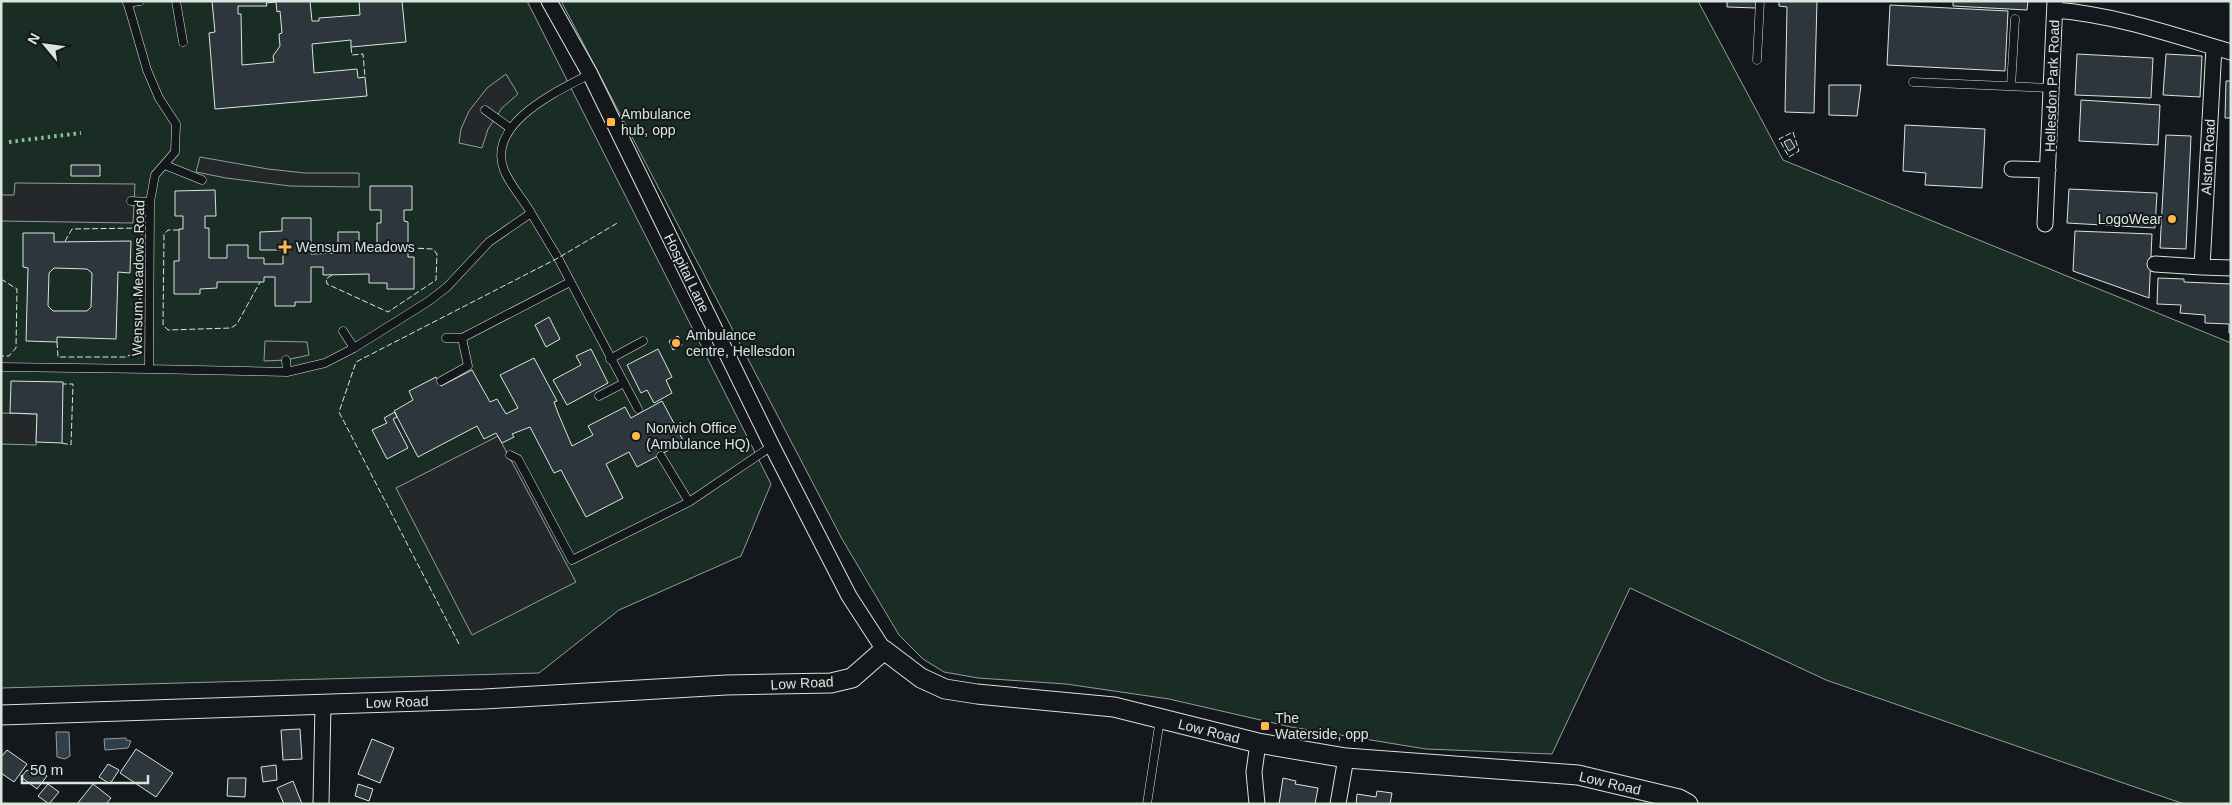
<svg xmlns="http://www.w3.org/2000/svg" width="2232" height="805" font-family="Helvetica,sans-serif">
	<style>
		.green { fill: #1a2d24; stroke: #939e99 }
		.parking { fill: #24282b; stroke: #939e99 }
		.water { fill: #2f3f4d; stroke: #939e99 }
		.building { fill: #2c363c; stroke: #d8e6dc; fill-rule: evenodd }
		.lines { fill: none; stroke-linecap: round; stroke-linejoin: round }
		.service-casing { stroke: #d8e6dc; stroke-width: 9 }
		.minor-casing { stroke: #d8e6dc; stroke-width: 17 }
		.tertiary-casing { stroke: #d8e6dc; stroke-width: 21 }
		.service { stroke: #14181c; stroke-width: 8 }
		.minor { stroke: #14181c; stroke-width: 15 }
		.tertiary { stroke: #14181c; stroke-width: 19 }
		.hedge { stroke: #8ac095; stroke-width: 4; stroke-dasharray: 2.5 4; stroke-linecap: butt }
		.fence { stroke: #d8e6dc; stroke-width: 1; stroke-dasharray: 6 2.5; stroke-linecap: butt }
		.poi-dot { fill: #ffb74d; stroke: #14181c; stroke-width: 2 }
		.labels { text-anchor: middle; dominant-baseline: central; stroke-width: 4; stroke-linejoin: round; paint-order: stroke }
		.street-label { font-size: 14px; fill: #d8e6dc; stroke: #14181c }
		.poi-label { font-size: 14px; fill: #d8e6dc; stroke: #14181c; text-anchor: start }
	</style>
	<rect width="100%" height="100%" fill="#14181c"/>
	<!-- green -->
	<path class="green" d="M 1,1 L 527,1 L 771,484 L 741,556 L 619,610 L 539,673 L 1,688 Z
		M 561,1 L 1698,1 L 1783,160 L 2231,343 L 2231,804 L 2184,804 L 1826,680 L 1630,588 L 1552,754 L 1426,749 L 1291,727 L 1169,699 L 1066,684 L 978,678 L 944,672 L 923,659 L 899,635 L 842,539 Z"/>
	<!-- parking -->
	<path class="parking" d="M 506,74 L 518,94 L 502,108 L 488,129 L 482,148 L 459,143 L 461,129 L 469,111 L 487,88 Z
		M 200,157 L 268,169 L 305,173 L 359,173 L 359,187 L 290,186 L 226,178 L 196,172 Z
		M 15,183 L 135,184 L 133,223 L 1,221 L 1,195 L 14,195 Z
		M 265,341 L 307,342 L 309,355 L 286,360 L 264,361 Z
		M 1,413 L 37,414 L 36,445 L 1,444 Z
		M 498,436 L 576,582 L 472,635 L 396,488 Z"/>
	<!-- water -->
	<path class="water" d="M 56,732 L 69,732 L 70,756 L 65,759 L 57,757 Z
		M 126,738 L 126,740 L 131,741 L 128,748 L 105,750 L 104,739 Z"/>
	<!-- building -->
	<path class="building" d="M 212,1 L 310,1 L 312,21 L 319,21 L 319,18 L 360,15 L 359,1 L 402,1 L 406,42 L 351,47 L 351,40 L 312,44 L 314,73 L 357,69 L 358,78 L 365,77 L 367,96 L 215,109 L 209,33 L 215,32 ZM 276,2 L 277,12 L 280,11 L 282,33 L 279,34 L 280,46 L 273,56 L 274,62 L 242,65 L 241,14 L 238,14 L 238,6 L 267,6 L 266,3 Z
		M 1727,1 L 1756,1 L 1756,8 L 1727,7 Z
		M 1779,1 L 1817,1 L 1814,113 L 1785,112 L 1787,7 L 1779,6 Z
		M 1953,1 L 2028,1 L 2027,10 L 1953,6 Z
		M 1890,5 L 2008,11 L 2005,71 L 1887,65 Z
		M 2077,54 L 2153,58 L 2151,98 L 2075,95 Z
		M 2166,54 L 2202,56 L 2200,97 L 2163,95 Z
		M 2226,81 L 2231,81 L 2231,118 L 2225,118 Z
		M 1829,85 L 1861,85 L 1857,116 L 1829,115 Z
		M 2081,100 L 2160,105 L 2158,145 L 2079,141 Z
		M 1905,125 L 1985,129 L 1982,188 L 1925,185 L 1926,173 L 1903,171 Z
		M 2166,135 L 2191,136 L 2186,249 L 2160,248 Z
		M 1790,139 L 1795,147 L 1789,151 L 1784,142 Z
		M 71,165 L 100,165 L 100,176 L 71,176 Z
		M 370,186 L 412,186 L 412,210 L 404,210 L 404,221 L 408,222 L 408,257 L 414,257 L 414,289 L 387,289 L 387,283 L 369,283 L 369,274 L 323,275 L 323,267 L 311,267 L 311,302 L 295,302 L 295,306 L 275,306 L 275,277 L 264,277 L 264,282 L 217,282 L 217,288 L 200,289 L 200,294 L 174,294 L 174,261 L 179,261 L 179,229 L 183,229 L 183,216 L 175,216 L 175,191 L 215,190 L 216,216 L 205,216 L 205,228 L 209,228 L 209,258 L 227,258 L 227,245 L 248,245 L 248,258 L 264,258 L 264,264 L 283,264 L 283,250 L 260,250 L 260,232 L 282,231 L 282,218 L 311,218 L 311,254 L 338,253 L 338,232 L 359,232 L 359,252 L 377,252 L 377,223 L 381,223 L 381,210 L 370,210 Z
		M 2069,189 L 2157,193 L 2155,228 L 2067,223 Z
		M 2075,231 L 2152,234 L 2149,298 L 2073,271 Z
		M 23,233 L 54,233 L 54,242 L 131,241 L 130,273 L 118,272 L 116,339 L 57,337 L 57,342 L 26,341 L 28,268 L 23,267 ZM 54,268 L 87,269 L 92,273 L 91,307 L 87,311 L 53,311 L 48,306 L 49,273 Z
		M 2158,278 L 2184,279 L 2184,282 L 2231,284 L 2231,333 L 2229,333 L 2229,324 L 2205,323 L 2205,315 L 2180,313 L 2181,305 L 2157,304 Z
		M 549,317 L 560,339 L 546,347 L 535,325 Z
		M 678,336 L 682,345 L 673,350 L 669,341 Z
		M 591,349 L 608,383 L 567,405 L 553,380 L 581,365 L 576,356 Z
		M 658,349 L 672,377 L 666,380 L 672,393 L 654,403 L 647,390 L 641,393 L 627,365 Z
		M 534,358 L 557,401 L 554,402 L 558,413 L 572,446 L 593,435 L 588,426 L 625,407 L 631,418 L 662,401 L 684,442 L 637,467 L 629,452 L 606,464 L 623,498 L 586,517 L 561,470 L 554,473 L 530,427 L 512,434 L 514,437 L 502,443 L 496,433 L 484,439 L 477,426 L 418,457 L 394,411 L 413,400 L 409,391 L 436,377 L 441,386 L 472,370 L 490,402 L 497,399 L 506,414 L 518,408 L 500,375 Z
		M 11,381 L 63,382 L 62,443 L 36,442 L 37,414 L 10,413 Z
		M 395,412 L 397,417 L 393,419 L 408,448 L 387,459 L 372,430 L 387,423 L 384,418 Z
		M 300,729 L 302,759 L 283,760 L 281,730 Z
		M 372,739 L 394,748 L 380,783 L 358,774 Z
		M 136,749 L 173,773 L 156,797 L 120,773 Z
		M 7,750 L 27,764 L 14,782 L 1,773 L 1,757 Z
		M 108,764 L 119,770 L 110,784 L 99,777 Z
		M 276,765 L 277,780 L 263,782 L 261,767 Z
		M 37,768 L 47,776 L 37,789 L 21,777 L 27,770 L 33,774 Z
		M 228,778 L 246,778 L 245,797 L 227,796 Z
		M 1283,778 L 1296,781 L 1295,784 L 1318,788 L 1315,804 L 1279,804 Z
		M 293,781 L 302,804 L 284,804 L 277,788 Z
		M 48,784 L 59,792 L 49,804 L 38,796 Z
		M 93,784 L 111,798 L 106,804 L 77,804 Z
		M 358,784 L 373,789 L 369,801 L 355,796 Z
		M 1377,791 L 1392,793 L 1390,804 L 1356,804 L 1357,794 L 1376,797 Z"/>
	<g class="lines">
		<!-- service casing -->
		<g class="service-casing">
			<path id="service" d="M 127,1 L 147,70 L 159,98 L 176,124 L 175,152 L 155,175 L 150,202 L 149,369 L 287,372 L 325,363 L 354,348 L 429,301 L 447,287 L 489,242 L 531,213 C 523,199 510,185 504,170 C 486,123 558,91 590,74
				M 176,1 L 183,42
				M 127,3 L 140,1
				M 1757,60 L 1760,1
				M 1913,82 L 2052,88
				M 2011,86 L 2015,19
				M 485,110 L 510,128
				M 165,165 L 202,180
				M 131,201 L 150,202
				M 531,213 L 558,258 L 638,409
				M 343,331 L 354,348
				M 446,338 L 462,338
				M 610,359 L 643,341
				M 286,360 L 287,372
				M 1,367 L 149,369
				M 441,381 L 468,366 L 462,338 L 570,282
				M 599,396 L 624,383
				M 510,455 L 518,459 L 572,560 L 689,502 L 772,446
				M 661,456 L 689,502
				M 1147,804 L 1160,719"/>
		</g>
		<!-- minor casing -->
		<g class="minor-casing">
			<path id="minor" d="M 549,1 L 590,74 L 772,446 L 849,596 L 884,650
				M 2055,10 C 2116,15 2173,35 2231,52
				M 2214,47 L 2202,267 L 2231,268
				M 2012,169 L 2048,170
				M 2045,224 L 2055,1
				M 2155,264 L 2202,267
				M 321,804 L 323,704
				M 1257,804 L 1254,772 L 1258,743
				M 1338,804 L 1346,758"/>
		</g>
		<!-- tertiary casing -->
		<g class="tertiary-casing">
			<path id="tertiary" d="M 1,715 L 484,699 L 726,685 L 831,683 L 852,678 L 884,650 L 921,678 L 945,689 L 977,694 L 1114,707 L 1258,743 L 1346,758 L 1578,775 L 1679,799 L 1688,804"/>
		</g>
		<!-- service -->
		<use href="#service" class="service"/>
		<!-- minor -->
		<use href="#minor" class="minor"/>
		<!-- tertiary -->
		<use href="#tertiary" class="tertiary"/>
		<!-- hedge -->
		<path class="hedge" d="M 9,142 L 81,133"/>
		<!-- fence -->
		<path class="fence" d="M 351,47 L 352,55 L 363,54 L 365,77
			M 1793,132 L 1799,151 L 1789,157 L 1779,139 Z
			M 179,230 L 168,230 L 164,234 L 163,325 L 168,330 L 231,328 L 237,324 L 260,282
			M 332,275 L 326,279 L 327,284 L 388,312 L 436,280 L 437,254 L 433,249 L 412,248 L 408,253
			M 1,279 L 17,289 L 16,348 L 9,356 L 1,356
			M 57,342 L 58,357 L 126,357 L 138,351 L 139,345 L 142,228 L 72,229 L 64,243
			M 62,443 L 71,445 L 73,384 L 63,384
			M 459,644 L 339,412 L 356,362 L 558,258 L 619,222"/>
	</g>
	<!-- markers -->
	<g class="poi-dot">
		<rect x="606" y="117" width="10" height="10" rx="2.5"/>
		<circle cx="2172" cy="219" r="5"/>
		<path d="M282.5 239.5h5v5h5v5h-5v5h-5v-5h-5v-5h5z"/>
		<circle cx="676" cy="343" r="5"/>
		<circle cx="636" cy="436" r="5"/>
		<rect x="1260" y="721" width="10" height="10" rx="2.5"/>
	</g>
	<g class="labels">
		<!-- street labels -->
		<g class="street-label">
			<text transform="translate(2052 86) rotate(-88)">Hellesdon Park Road</text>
			<text transform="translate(2208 157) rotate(-87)">Alston Road</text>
			<text transform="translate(687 273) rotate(64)">Hospital Lane</text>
			<text transform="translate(138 278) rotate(-89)">Wensum Meadows Road</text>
			<text transform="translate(802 683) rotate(-3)">Low Road</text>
			<text transform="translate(397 702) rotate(-2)">Low Road</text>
			<text transform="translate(1209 731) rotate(14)">Low Road</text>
			<text transform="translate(1610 783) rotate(13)">Low Road</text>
		</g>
		<!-- poi labels -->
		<g class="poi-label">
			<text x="621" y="114">Ambulance<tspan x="621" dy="16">hub, opp</tspan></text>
			<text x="2162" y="219" text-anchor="end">LogoWear</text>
			<text x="296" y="247">Wensum Meadows</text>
			<text x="686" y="335">Ambulance<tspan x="686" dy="16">centre, Hellesdon</tspan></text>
			<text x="646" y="428">Norwich Office<tspan x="646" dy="16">(Ambulance HQ)</tspan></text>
			<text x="1275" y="718">The<tspan x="1275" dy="16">Waterside, opp</tspan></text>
		</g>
	</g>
	<!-- border -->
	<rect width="2232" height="805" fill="none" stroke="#d8e6dc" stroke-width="5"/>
	<!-- north arrow -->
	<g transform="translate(45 45) rotate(299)" stroke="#14181c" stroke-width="4" paint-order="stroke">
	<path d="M0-4L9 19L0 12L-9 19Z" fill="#d8e6dc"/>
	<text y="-8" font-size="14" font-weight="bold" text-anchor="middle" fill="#d8e6dc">N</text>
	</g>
	<!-- scale -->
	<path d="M22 775v8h126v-8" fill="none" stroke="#d8e6dc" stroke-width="2.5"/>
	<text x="30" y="775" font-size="15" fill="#d8e6dc" stroke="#14181c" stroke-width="4" paint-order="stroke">50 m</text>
</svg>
